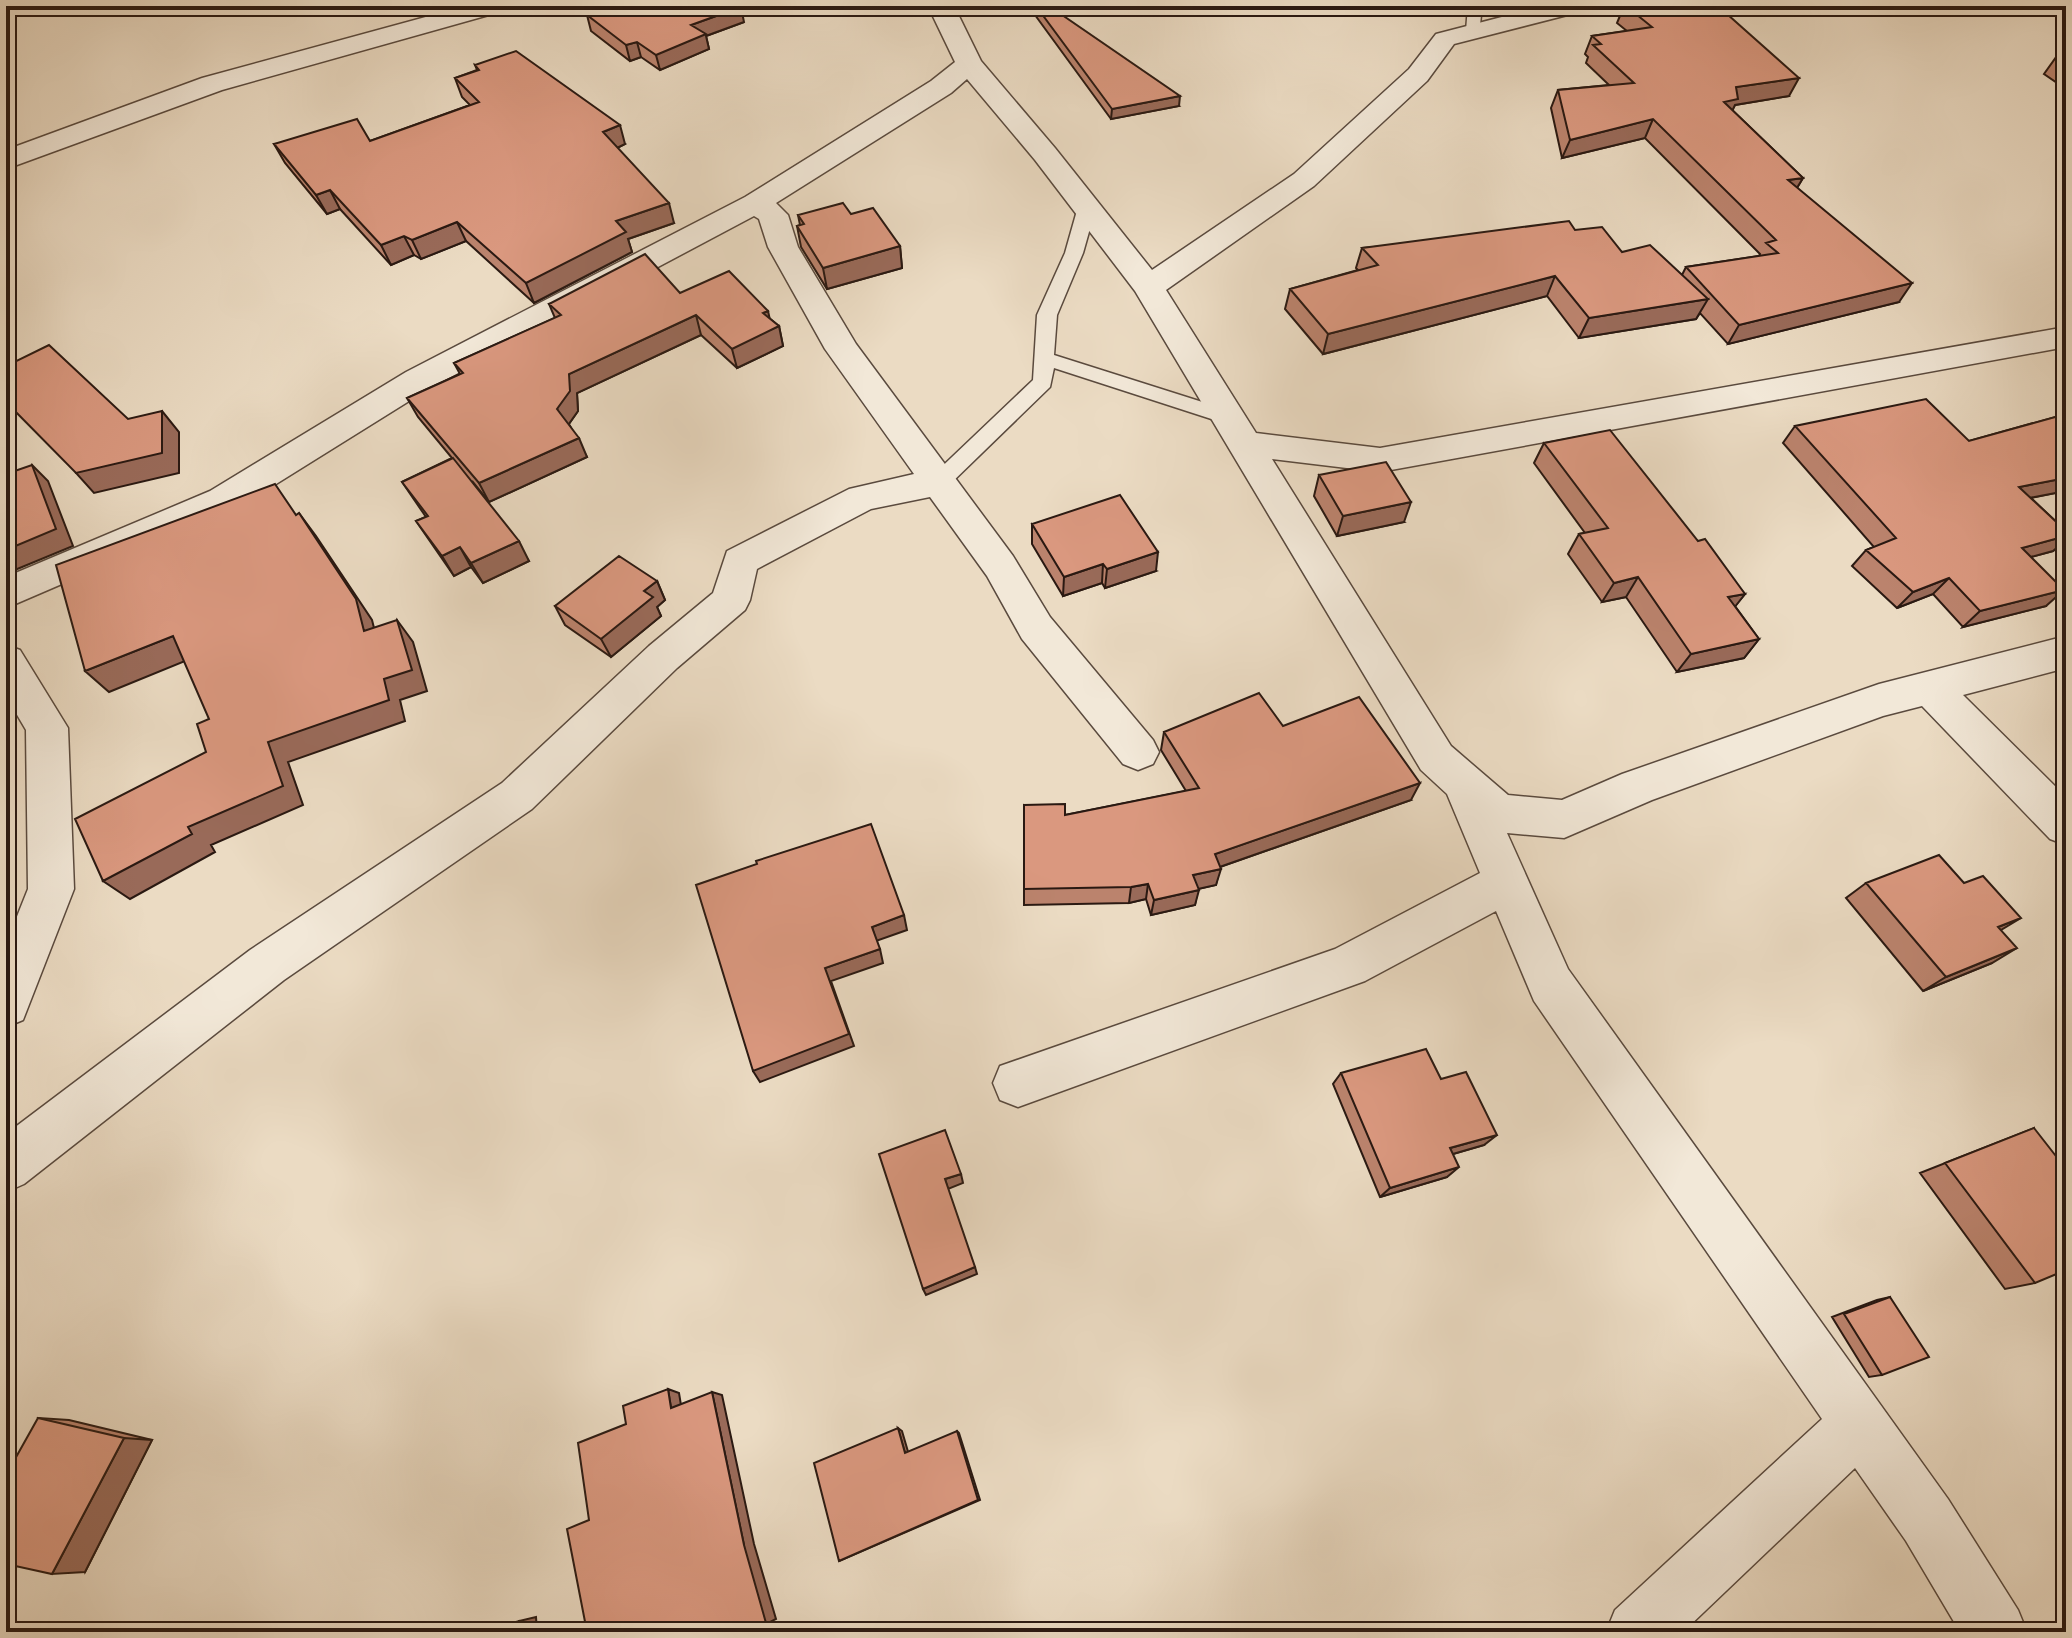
<svg xmlns="http://www.w3.org/2000/svg" width="2072" height="1638" font-family="'IM FELL DW Pica',serif">
	<style>
		.lines { fill: none; stroke-linecap: round; stroke-linejoin: round }
		.service-casing { stroke: #5a4a3e; stroke-width: 3 }
		.minor-casing { stroke: #5a4a3e; stroke-width: 3 }
		.service { fill: #f2e8d8; fill-rule: evenodd }
		.minor { fill: #f2e8d8; fill-rule: evenodd }
		.wall { fill: #bb836d; stroke: #2a1912; stroke-width: 2 }
		.shaded-wall { fill: #996a59; stroke: #2a1912; stroke-width: 2 }
		.building { fill: #da987f; stroke: #2a1912; stroke-width: 2 }
	</style>
	<rect width="100%" height="100%" fill="#ebdbc3"/>
	<filter id="stains"><feTurbulence type="fractalNoise" baseFrequency=".0025" numOctaves="4"/><feColorMatrix values="0 0 0 0 .2 0 0 0 0 .09 0 0 0 0 .02 0 0 0 .5 -.17"/></filter>
	<radialGradient id="worn" r=".72"><stop offset=".6" stop-color="#630" stop-opacity="0"/><stop offset="1" stop-color="#630" stop-opacity=".3"/></radialGradient>
	<g class="lines">
		<!-- service casing -->
		<g class="service-casing">
			<path id="service" d="M 1468,6 L 1482,6 L 1479,34 L 1469,34 L 1466,31 Z
				M 1087,202 L 1096,207 L 1083,253 L 1057,315 L 1054,355 L 1237,413 L 1240,418 L 1230,425 L 1054,368 L 1050,387 L 947,487 L 931,487 L 928,482 L 931,477 L 1033,380 L 1037,315 L 1065,253 L 1078,207 Z"/>
		</g>
		<!-- minor casing -->
		<g class="minor-casing">
			<path id="minor" d="M 466,6 L 507,6 L 503,11 L 222,90 L 6,169 L 6,150 L 202,78 Z
				M 928,6 L 954,6 L 981,61 L 1055,148 L 1152,270 L 1294,174 L 1409,69 L 1436,34 L 1544,6 L 1587,6 L 1583,11 L 1454,44 L 1427,81 L 1314,186 L 1166,290 L 1256,433 L 1380,448 L 2066,327 L 2066,347 L 1380,472 L 1272,459 L 1451,746 L 1508,795 L 1562,800 L 1622,774 L 1879,684 L 2066,636 L 2066,668 L 1963,695 L 2066,797 L 2066,845 L 2050,839 L 1922,706 L 1883,716 L 1652,800 L 1564,838 L 1507,833 L 1568,969 L 1948,1499 L 2018,1610 L 2027,1632 L 1960,1632 L 1906,1541 L 1855,1468 L 1683,1632 L 1606,1632 L 1615,1610 L 1822,1419 L 1534,1001 L 1496,911 L 1365,981 L 1018,1107 L 1000,1100 L 993,1083 L 1000,1066 L 1335,949 L 1480,873 L 1447,794 L 1421,770 L 1135,291 L 1035,160 L 967,79 L 951,93 L 776,203 L 788,215 L 798,247 L 856,344 L 1013,556 L 1050,617 L 1153,740 L 1159,752 L 1153,764 L 1138,770 L 1123,764 L 1022,639 L 987,576 L 930,497 L 871,509 L 757,569 L 750,600 L 745,610 L 677,668 L 532,809 L 284,980 L 24,1184 L 6,1192 L 6,1134 L 250,950 L 502,783 L 649,646 L 713,593 L 727,551 L 849,489 L 914,474 L 825,349 L 768,247 L 759,219 L 754,216 L 430,388 L 236,509 L 6,608 L 6,577 L 210,491 L 406,372 L 745,197 L 931,81 L 955,62 Z
				M 6,645 L 20,650 L 68,728 L 74,889 L 23,1020 L 6,1027 L 6,944 L 28,889 L 26,730 L 6,696 Z"/>
		</g>
		<!-- service -->
		<use href="#service" class="service"/>
		<!-- minor -->
		<use href="#minor" class="minor"/>
	</g>
	<!-- wall -->
	<path class="wall" d="M 1035,6 L 1049,6 L 1179,106 L 1111,119 L 1035,15 Z
		M 1624,6 L 1718,6 L 1789,96 L 1735,105 L 1732,110 L 1803,178 L 1797,188 L 1899,302 L 1728,344 L 1700,313 L 1696,319 L 1579,338 L 1547,296 L 1323,354 L 1285,309 L 1290,289 L 1358,270 L 1356,268 L 1362,248 L 1575,230 L 1622,252 L 1682,275 L 1686,267 L 1759,256 L 1760,254 L 1645,138 L 1562,158 L 1551,108 L 1558,90 L 1609,85 L 1586,63 L 1588,57 L 1585,54 L 1592,36 L 1627,31 L 1617,23 Z
		M 587,15 L 744,22 L 706,36 L 709,49 L 660,70 L 641,57 L 630,61 L 591,31 Z
		M 2066,52 L 2066,89 L 2044,74 L 2059,53 Z
		M 475,65 L 625,144 L 617,148 L 674,223 L 628,239 L 632,252 L 534,303 L 466,241 L 421,259 L 414,255 L 391,265 L 340,209 L 327,214 L 285,163 L 274,144 L 370,141 L 470,105 L 462,97 L 455,78 L 477,70 Z
		M 851,214 L 900,246 L 902,268 L 827,289 L 801,247 L 797,226 L 800,225 L 798,215 Z
		M 680,293 L 769,318 L 779,326 L 783,346 L 737,368 L 701,335 L 577,393 L 578,411 L 569,424 L 587,457 L 489,502 L 472,481 L 529,561 L 483,583 L 471,567 L 454,576 L 416,521 L 426,517 L 402,482 L 452,458 L 418,417 L 407,398 L 460,374 L 454,363 L 555,318 L 549,304 Z
		M 2066,414 L 2066,491 L 2031,498 L 2066,531 L 2066,540 L 2053,551 L 2031,557 L 2046,606 L 1963,627 L 1933,594 L 1897,608 L 1852,566 L 1866,550 L 1874,547 L 1783,443 L 1795,426 L 1969,441 Z
		M 1544,443 L 1698,541 L 1745,594 L 1735,606 L 1759,639 L 1744,658 L 1677,672 L 1626,597 L 1602,602 L 1568,554 L 1579,534 L 1585,533 L 1534,463 Z
		M 1319,475 L 1404,522 L 1337,536 L 1314,496 Z
		M 1032,524 L 1156,571 L 1105,588 L 1102,583 L 1063,596 L 1032,544 Z
		M 657,581 L 665,600 L 657,607 L 661,616 L 611,657 L 565,625 L 555,606 Z
		M 1283,726 L 1411,800 L 1220,867 L 1216,885 L 1198,889 L 1195,905 L 1151,915 L 1146,899 L 1129,903 L 1024,905 L 1024,805 L 1065,815 L 1186,791 L 1161,750 L 1164,732 Z
		M 1866,883 L 2001,930 L 1992,963 L 1923,991 L 1846,898 Z
		M 1341,1073 L 1441,1079 L 1484,1145 L 1453,1154 L 1447,1177 L 1380,1197 L 1333,1084 Z
		M 2034,1128 L 2035,1283 L 2005,1289 L 1920,1173 Z
		M 1890,1297 L 1882,1375 L 1869,1377 L 1832,1317 L 1877,1300 Z
		M 38,1418 L 69,1420 L 152,1440 L 85,1572 Z"/>
	<!-- shaded-wall -->
	<path class="shaded-wall" d="M 741,7 L 744,22 L 706,36 L 709,49 L 660,70 L 656,55 L 691,25 Z
		M 637,42 L 641,57 L 630,61 L 626,45 Z
		M 1799,78 L 1789,96 L 1735,105 L 1729,118 L 1724,102 L 1736,87 Z
		M 1180,96 L 1179,106 L 1111,119 L 1112,109 Z
		M 1653,119 L 1645,138 L 1562,158 L 1570,140 Z
		M 620,125 L 625,144 L 609,152 L 603,132 Z
		M 1803,178 L 1792,196 L 1788,180 Z
		M 330,190 L 340,209 L 327,214 L 316,195 Z
		M 669,203 L 674,223 L 628,239 L 632,252 L 534,303 L 526,283 L 616,221 Z
		M 457,222 L 466,241 L 421,259 L 412,240 Z
		M 404,236 L 414,255 L 391,265 L 381,245 Z
		M 900,246 L 902,268 L 827,289 L 823,268 Z
		M 1555,276 L 1547,296 L 1323,354 L 1328,334 Z
		M 1912,283 L 1899,302 L 1728,344 L 1739,325 Z
		M 1708,299 L 1696,319 L 1579,338 L 1589,318 Z
		M 768,311 L 772,329 L 779,326 L 783,346 L 737,368 L 732,349 L 763,313 Z
		M 696,315 L 701,335 L 577,393 L 578,411 L 566,428 L 557,409 L 569,374 Z
		M 162,411 L 179,432 L 179,473 L 94,493 L 76,473 Z
		M 579,438 L 587,457 L 489,502 L 479,483 Z
		M 32,465 L 48,481 L 73,546 L 10,572 L 6,568 L 6,550 Z
		M 2066,478 L 2066,491 L 2003,503 L 2019,487 Z
		M 1411,502 L 1404,522 L 1337,536 L 1343,516 Z
		M 299,513 L 316,536 L 372,620 L 380,652 L 364,631 Z
		M 2066,536 L 2066,540 L 2053,551 L 2005,564 L 2022,548 Z
		M 519,541 L 529,561 L 483,583 L 471,563 Z
		M 460,547 L 471,567 L 454,576 L 442,556 Z
		M 1158,552 L 1156,571 L 1105,588 L 1107,569 Z
		M 1103,564 L 1102,583 L 1063,596 L 1064,577 Z
		M 1638,577 L 1626,597 L 1602,602 L 1614,583 Z
		M 1949,578 L 1933,594 L 1897,608 L 1913,592 Z
		M 657,581 L 665,600 L 657,607 L 661,616 L 611,657 L 601,639 L 644,591 Z
		M 2064,590 L 2046,606 L 1963,627 L 1980,611 Z
		M 1745,594 L 1730,613 L 1728,597 Z
		M 397,620 L 413,642 L 427,691 L 400,700 L 405,721 L 288,762 L 303,805 L 211,845 L 215,852 L 130,899 L 103,881 L 188,827 L 268,742 L 384,679 Z
		M 173,636 L 195,657 L 109,692 L 85,671 Z
		M 1759,639 L 1744,658 L 1677,672 L 1691,654 Z
		M 1420,783 L 1411,800 L 1211,870 L 1215,854 Z
		M 1221,869 L 1216,885 L 1189,891 L 1193,875 Z
		M 1148,884 L 1146,899 L 1129,903 L 1131,887 Z
		M 1199,890 L 1195,905 L 1151,915 L 1154,900 Z
		M 904,915 L 907,930 L 876,941 L 872,927 Z
		M 2021,918 L 1996,933 L 1998,927 Z
		M 2017,948 L 1992,963 L 1923,991 L 1946,977 Z
		M 880,949 L 883,963 L 831,981 L 854,1046 L 760,1082 L 753,1071 L 825,968 Z
		M 1497,1135 L 1484,1145 L 1439,1158 L 1450,1148 Z
		M 1459,1167 L 1447,1177 L 1380,1197 L 1390,1188 Z
		M 961,1174 L 963,1183 L 948,1189 L 945,1179 Z
		M 975,1267 L 977,1274 L 926,1295 L 923,1289 Z
		M 668,1389 L 679,1393 L 682,1411 L 671,1408 Z
		M 712,1392 L 722,1395 L 754,1544 L 776,1619 L 750,1632 L 749,1632 L 744,1545 Z
		M 898,1428 L 902,1431 L 909,1455 L 905,1453 Z
		M 957,1431 L 959,1433 L 980,1500 L 839,1561 Z
		M 124,1438 L 152,1440 L 85,1572 L 52,1574 Z
		M 536,1617 L 537,1632 L 519,1632 L 519,1621 Z"/>
	<!-- building -->
	<path class="building" d="M 608,6 L 739,6 L 741,7 L 691,25 L 706,34 L 656,55 L 637,42 L 626,45 L 587,15 Z
		M 1036,6 L 1049,6 L 1180,96 L 1112,109 Z
		M 1626,6 L 1718,6 L 1799,78 L 1736,87 L 1738,99 L 1724,102 L 1803,178 L 1788,180 L 1912,283 L 1739,325 L 1686,267 L 1778,253 L 1766,243 L 1776,240 L 1653,119 L 1570,140 L 1558,90 L 1634,83 L 1593,45 L 1601,44 L 1592,36 L 1652,27 Z
		M 516,51 L 620,125 L 603,132 L 669,203 L 616,221 L 626,232 L 526,283 L 457,222 L 412,240 L 404,236 L 381,245 L 330,190 L 316,195 L 274,144 L 357,119 L 370,141 L 479,102 L 455,78 L 479,70 L 475,65 Z
		M 2066,52 L 2066,58 L 2059,53 Z
		M 843,203 L 851,214 L 873,208 L 900,246 L 823,268 L 797,226 L 804,224 L 798,215 Z
		M 1569,221 L 1575,230 L 1602,227 L 1622,252 L 1650,245 L 1708,299 L 1589,318 L 1555,276 L 1328,334 L 1290,289 L 1378,265 L 1362,248 Z
		M 645,254 L 680,293 L 729,271 L 768,311 L 763,313 L 779,326 L 732,349 L 696,315 L 569,374 L 570,391 L 557,409 L 579,438 L 479,483 L 407,398 L 463,373 L 454,363 L 561,315 L 549,304 Z
		M 49,345 L 128,419 L 162,411 L 162,453 L 76,473 L 6,402 L 6,366 Z
		M 1926,399 L 1969,441 L 2066,414 L 2066,478 L 2019,487 L 2066,531 L 2066,536 L 2022,548 L 2064,590 L 1980,611 L 1949,578 L 1913,592 L 1866,550 L 1896,538 L 1795,426 Z
		M 1610,430 L 1698,541 L 1705,539 L 1745,594 L 1728,597 L 1759,639 L 1691,654 L 1638,577 L 1614,583 L 1579,534 L 1608,528 L 1544,443 Z
		M 453,458 L 519,541 L 471,563 L 460,547 L 442,556 L 416,521 L 428,516 L 402,482 Z
		M 1386,462 L 1411,502 L 1343,516 L 1319,475 Z
		M 32,465 L 56,529 L 6,550 L 6,474 Z
		M 275,484 L 296,515 L 299,513 L 356,599 L 364,631 L 397,620 L 412,670 L 384,679 L 389,700 L 268,742 L 283,786 L 188,827 L 192,834 L 103,881 L 75,819 L 206,752 L 197,724 L 209,719 L 173,636 L 85,671 L 56,565 Z
		M 1120,495 L 1158,552 L 1107,569 L 1103,564 L 1064,577 L 1032,524 Z
		M 619,556 L 657,581 L 644,591 L 653,597 L 601,639 L 555,606 Z
		M 1259,693 L 1283,726 L 1359,697 L 1420,783 L 1215,854 L 1221,869 L 1193,875 L 1199,890 L 1154,900 L 1148,884 L 1131,887 L 1024,889 L 1024,805 L 1065,804 L 1065,815 L 1199,788 L 1164,732 Z
		M 871,824 L 904,915 L 872,927 L 880,949 L 825,968 L 849,1034 L 753,1071 L 696,885 L 757,864 L 756,861 Z
		M 1939,855 L 1964,883 L 1983,876 L 2021,918 L 1998,927 L 2017,948 L 1946,977 L 1866,883 Z
		M 1426,1049 L 1441,1079 L 1466,1072 L 1497,1135 L 1450,1148 L 1459,1167 L 1390,1188 L 1341,1073 Z
		M 2034,1128 L 2066,1169 L 2066,1270 L 2035,1283 L 1945,1163 Z
		M 945,1130 L 961,1174 L 945,1179 L 975,1267 L 923,1289 L 879,1154 Z
		M 1890,1297 L 1929,1357 L 1882,1375 L 1844,1314 Z
		M 668,1389 L 671,1408 L 712,1392 L 744,1545 L 766,1623 L 749,1632 L 587,1632 L 567,1529 L 589,1520 L 578,1443 L 626,1424 L 623,1406 Z
		M 38,1418 L 124,1438 L 52,1574 L 6,1564 L 6,1475 Z
		M 898,1428 L 905,1453 L 957,1431 L 978,1500 L 839,1561 L 814,1463 Z
		M 519,1621 L 519,1632 L 482,1632 Z"/>
	<!-- margin -->
	<rect width="2072" height="1638" fill="none" stroke="#ebdbc3" stroke-width="32"/>
	<rect x="8" y="8" width="2056" height="1622" fill="none" stroke="#2a1912" stroke-width="4"/>
	<rect x="16" y="16" width="2040" height="1606" fill="none" stroke="#2a1912" stroke-width="2"/>
	<rect width="100%" height="100%" filter="url(#stains)"/>
	<rect width="100%" height="100%" fill="url(#worn)"/>
</svg>
